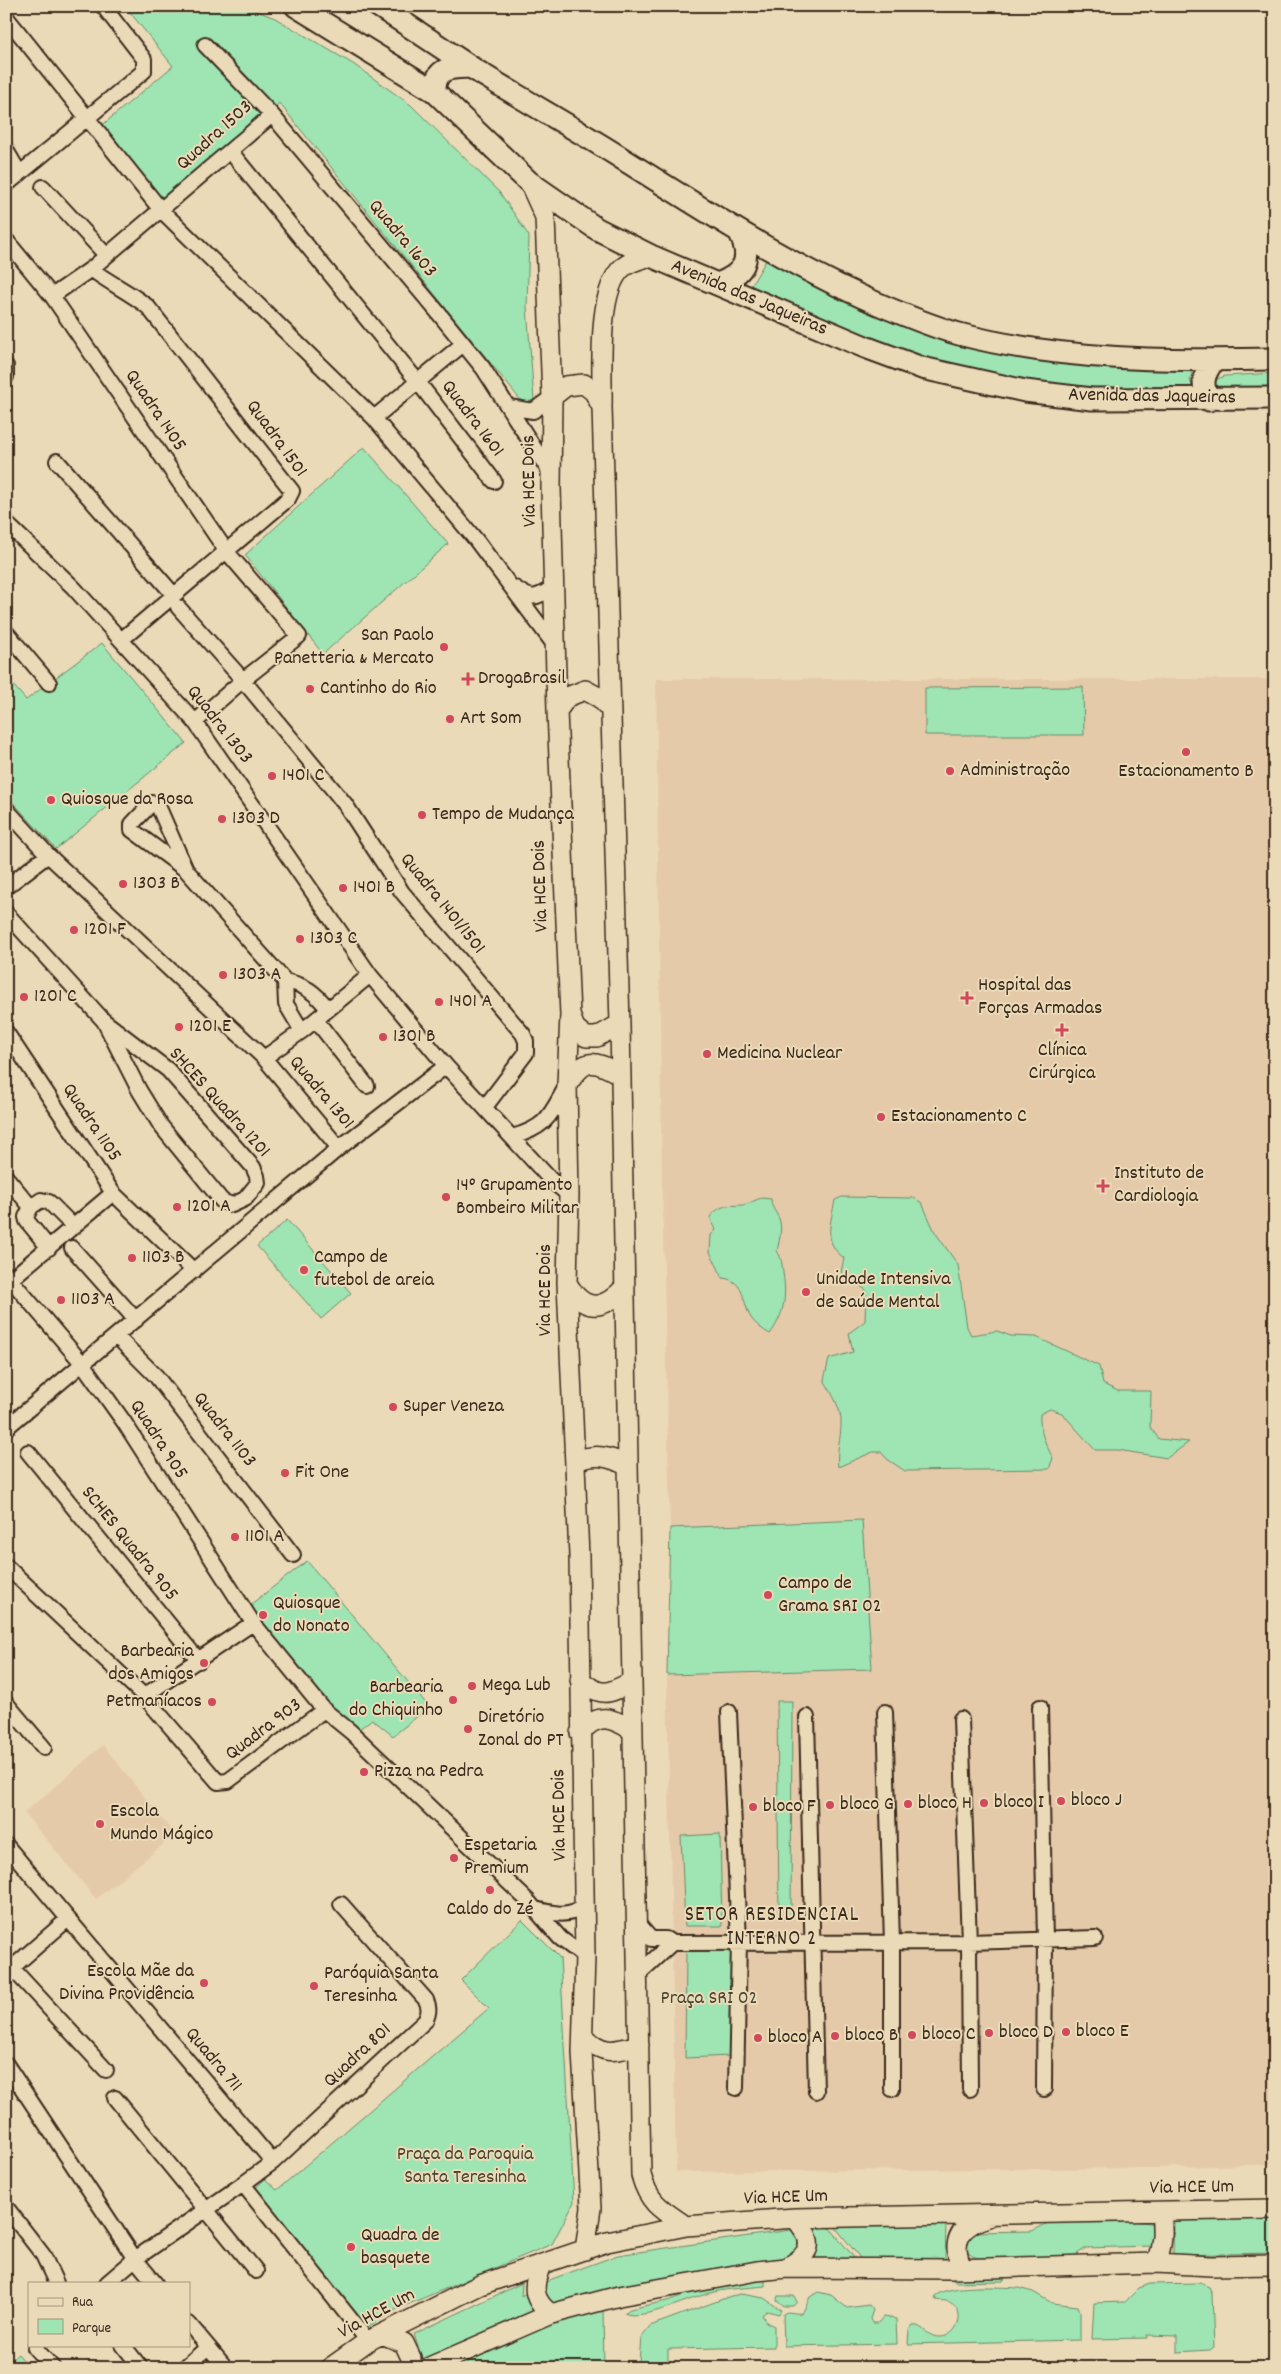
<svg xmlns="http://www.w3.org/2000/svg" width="1281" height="2374" font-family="Dekko,sans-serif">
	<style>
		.built { fill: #e5caaa }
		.green { fill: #9ee5b3; stroke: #6c8868; fill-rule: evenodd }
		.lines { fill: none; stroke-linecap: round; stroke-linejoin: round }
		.minor-casing { stroke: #3b2a1e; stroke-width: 18 }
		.secondary-casing { stroke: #3b2a1e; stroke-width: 22 }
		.primary-casing { stroke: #3b2a1e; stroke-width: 25 }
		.minor { stroke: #ebdab7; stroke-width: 14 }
		.secondary { stroke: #ebdab7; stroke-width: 19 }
		.primary { stroke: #ebdab7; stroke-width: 21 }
		.poi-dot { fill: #d1495b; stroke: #ebdab7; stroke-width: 2 }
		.labels { text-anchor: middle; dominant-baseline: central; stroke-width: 4; stroke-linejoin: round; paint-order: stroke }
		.street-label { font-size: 20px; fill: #3b2a1e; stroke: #ebdab7 }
		.poi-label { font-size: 20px; fill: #3b2a1e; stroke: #ebdab7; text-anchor: start }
		.park-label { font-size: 20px; fill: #4a4634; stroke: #ebdab7 }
		.neighbourhood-label { font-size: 21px; letter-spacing: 1px; fill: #3b2a1e; stroke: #ebdab7 }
	</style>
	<rect width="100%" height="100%" fill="#ebdab7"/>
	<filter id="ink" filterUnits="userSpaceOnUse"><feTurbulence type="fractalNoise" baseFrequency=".02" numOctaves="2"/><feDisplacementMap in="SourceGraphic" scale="10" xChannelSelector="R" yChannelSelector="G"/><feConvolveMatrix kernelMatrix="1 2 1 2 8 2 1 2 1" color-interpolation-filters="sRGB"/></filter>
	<g filter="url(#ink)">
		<!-- built -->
		<path class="built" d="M 656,679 L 1275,679 L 1275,2164 L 1154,2168 L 676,2172 L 667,1675 L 670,1528 L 662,1192 Z
			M 103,1745 L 175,1835 L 96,1899 L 24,1813 Z"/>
		<!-- green -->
		<path class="green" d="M 125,6 L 244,6 L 275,18 L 353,64 L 411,105 L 500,193 L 529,236 L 527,307 L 534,400 L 523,403 L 279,103 L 230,151 L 163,199 L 100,127 L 173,66 Z
			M 768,257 L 1024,357 L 1096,367 L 1193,369 L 1190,380 L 1194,391 L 1079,389 L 1024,382 L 920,358 L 749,289 Z
			M 1275,373 L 1275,390 L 1216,389 L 1215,383 L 1217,379 L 1225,376 Z
			M 364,447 L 448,544 L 323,654 L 245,555 Z
			M 102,643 L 186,743 L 56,849 L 6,795 L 6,677 L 26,700 Z
			M 1083,687 L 1084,735 L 925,735 L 925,688 Z
			M 842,1197 L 914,1198 L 922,1203 L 935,1232 L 958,1265 L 967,1327 L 971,1335 L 997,1331 L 1011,1336 L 1036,1337 L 1099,1366 L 1103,1384 L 1118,1391 L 1151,1391 L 1150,1427 L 1159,1439 L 1189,1442 L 1167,1458 L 1118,1450 L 1095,1450 L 1062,1413 L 1050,1409 L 1040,1414 C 1039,1431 1045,1443 1053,1458 L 1049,1469 L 905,1471 L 887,1459 L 881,1452 L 873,1452 L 838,1467 C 836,1448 841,1440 841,1424 C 842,1409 831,1392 824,1380 L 829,1359 L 853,1352 L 849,1333 L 865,1321 L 866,1290 L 841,1272 L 844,1258 C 822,1242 831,1223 835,1200 Z
			M 762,1198 L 771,1199 C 771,1209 778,1213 780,1222 C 782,1231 779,1242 777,1251 C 782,1258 782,1265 783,1273 C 787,1297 784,1315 770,1334 C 763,1330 756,1325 751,1318 C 742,1303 746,1281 723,1278 L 710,1252 L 711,1235 L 716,1230 L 710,1217 C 721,1204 727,1206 743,1205 C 749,1204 756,1199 762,1198 Z
			M 287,1220 L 351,1293 L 321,1319 L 257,1246 Z
			M 862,1520 L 872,1669 L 667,1675 L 670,1528 Z
			M 307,1561 L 429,1707 L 393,1736 L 372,1719 L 358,1730 L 324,1700 L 246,1608 Z
			M 777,1701 L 792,1701 L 791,1919 L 779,1919 Z
			M 720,1834 L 722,1926 L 685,1926 L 681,1836 Z
			M 522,1920 L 560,1958 L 574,2202 L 552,2244 L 397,2309 L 366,2328 L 250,2193 L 265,2179 L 277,2190 L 489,2008 L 461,1980 Z
			M 733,1947 L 731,2056 L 685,2058 L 686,1948 Z
			M 1275,2218 L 1275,2253 L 1173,2255 L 1174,2219 Z
			M 1123,2220 L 1150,2223 L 1153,2226 L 1155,2242 L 1149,2246 L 1086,2248 L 1074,2256 L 978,2258 C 967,2255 965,2250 963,2239 L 972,2232 L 1032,2231 L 1050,2222 Z
			M 946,2223 L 945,2259 L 816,2261 L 815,2226 ZM 826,2226 L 836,2226 L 836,2228 L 861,2259 L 856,2260 L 831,2229 Z
			M 791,2230 L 798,2240 L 796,2254 L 783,2261 L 563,2301 L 423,2361 L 414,2334 L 522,2283 L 521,2296 L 552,2279 L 618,2255 Z
			M 1004,2275 L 1006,2277 L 1003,2281 L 955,2282 L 952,2279 L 953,2277 Z
			M 765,2280 L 765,2286 C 748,2288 731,2288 714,2292 C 694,2296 642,2322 624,2313 L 630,2309 L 667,2301 L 712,2285 Z
			M 1200,2283 L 1209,2287 L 1212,2293 L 1214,2347 L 1210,2350 L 1177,2352 L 1177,2336 L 1147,2335 L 1147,2338 L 1092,2339 L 1094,2303 L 1125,2302 L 1139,2288 L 1150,2284 Z
			M 1018,2288 L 1033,2292 L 1052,2303 L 1078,2306 L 1080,2311 L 1080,2340 L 908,2344 L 909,2330 L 913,2325 C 924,2326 928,2338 941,2337 C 957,2336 967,2312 951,2303 C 947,2300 941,2301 936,2300 L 935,2296 C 948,2284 1000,2287 1018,2288 Z
			M 818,2292 L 831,2295 L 847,2308 L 869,2305 L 873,2310 L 870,2319 L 872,2323 L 878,2323 L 883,2317 L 896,2319 L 897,2344 L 784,2346 L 783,2314 C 789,2309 796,2316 803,2312 L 810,2297 Z
			M 741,2294 L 764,2298 L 781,2310 L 779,2314 L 767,2311 L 762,2315 L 766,2322 L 774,2326 L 774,2347 L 668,2349 L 668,2360 L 660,2362 L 639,2362 L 641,2337 L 650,2326 L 731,2296 Z
			M 778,2296 L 794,2296 L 797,2302 L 793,2306 L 784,2306 L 777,2300 Z
			M 603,2309 L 604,2368 L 448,2368 L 543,2327 Z
			M 18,2354 L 30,2368 L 6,2368 L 6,2364 Z"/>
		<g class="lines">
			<!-- minor casing -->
			<g class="minor-casing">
				<path id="minor" d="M 6,17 L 161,210 L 374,418 L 476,540 L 556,647
					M 205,45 L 272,115 L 436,310 L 483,368 L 551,474
					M 6,150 L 20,174
					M 230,151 L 418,382 L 494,481
					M 6,185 L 144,71 L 144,59 L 103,6
					M 43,187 L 106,255
					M 6,240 L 52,296 L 227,552 L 299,636 L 243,680 L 178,607
					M 91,269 C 109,283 130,292 148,307 L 292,491 L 288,499 L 121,640
					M 52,296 L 91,269 L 272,115
					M 6,366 L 6,377
					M 509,407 L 533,411 L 552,397
					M 374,418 L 463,344
					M 57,461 L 174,595
					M 6,523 L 73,587 L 195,722 L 370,975 L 446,1066 L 551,1180 L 569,1195
					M 515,588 C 533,601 536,598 554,587
					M 6,632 L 49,683
					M 195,722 L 243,680 L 345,804 L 402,892 L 523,1034 L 526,1041 L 526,1053 L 485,1107
					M 6,809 L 48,855 L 264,1058 L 339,1148
					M 186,870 L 159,808 L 156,804 L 152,803 L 132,824 L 132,830 L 186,870 L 285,981 C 305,985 315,992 328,1009
					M 6,887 L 48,855
					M 6,913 L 104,1021 L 168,1070 L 253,1167 L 257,1176 L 258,1183 L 245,1199 L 232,1205 L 222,1201 L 161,1126 L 139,1090 L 104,1021
					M 285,981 L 286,1004 L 302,1031
					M 316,1020 L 367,1086
					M 6,1032 L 113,1193 L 194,1271
					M 264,1058 L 302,1031 L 370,975
					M 512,1137 C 548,1127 550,1115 567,1085
					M 6,1177 L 31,1207
					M 49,1248 L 27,1221 L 26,1217 L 31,1207 L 41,1200 L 49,1202 L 74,1227
					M 72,1248 L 136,1320
					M 6,1274 L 82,1363 L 124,1422 L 253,1623 L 324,1710 L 351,1732 L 527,1900 L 560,1938 L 585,1957
					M 11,1279 L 113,1193
					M 116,1336 L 156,1376 L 293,1555
					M 6,1428 L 339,1148 L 446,1066
					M 28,1452 L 199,1661
					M 6,1566 L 144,1696 L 218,1782 L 228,1781 L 324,1710
					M 144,1696 L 253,1623
					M 6,1703 L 44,1748
					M 1040,1707 L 1045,1940 L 1044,2089
					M 729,1712 L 739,1942 L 736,2088
					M 885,1712 L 892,1942 L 892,2089
					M 807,1717 L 816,2091
					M 961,1719 L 969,1942 L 970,2089
					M 6,1845 L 273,2162 L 243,2184 L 368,2341
					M 535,1909 C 554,1914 567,1917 584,1907
					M 636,1922 L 651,1939 L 666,1939 L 672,1943 L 969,1942 L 1095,1938
					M 12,1968 L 106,2070
					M 6,1973 L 68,1919
					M 636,1976 L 672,1943
					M 6,2064 L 135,2259 L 155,2283
					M 115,2098 L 256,2271
					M 273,2162 L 425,2021 C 429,2014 430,2008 426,2000 L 341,1904
					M 6,2207 L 43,2255 L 56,2283
					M 107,2283 L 135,2259 L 243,2184
					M 189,2324 L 226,2368
					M 37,2345 L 35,2348 L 53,2368
					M 123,2345 L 141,2368
					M 184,2368 L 208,2347"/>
			</g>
			<!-- secondary casing -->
			<g class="secondary-casing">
				<path id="secondary" d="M 529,182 L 545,217 L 552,397 L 551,488 L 557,711 L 570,1015 L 567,1085 L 569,1195 L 567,1283 L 579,1556 L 585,1957 L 582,2052 L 591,2208 L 585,2250
					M 651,256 C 641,259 630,261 622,268 C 596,292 603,373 602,407 L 620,1024 L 641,2175 C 649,2204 662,2210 686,2226
					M 552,397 L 566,386 L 584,384 L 594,392 L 602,407
					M 557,711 L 567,697 L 585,690 L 600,698 L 611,710
					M 570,1015 L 575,1028 L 586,1037 L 597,1037 L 620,1024
					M 567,1085 C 585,1058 592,1059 619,1074
					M 567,1283 C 584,1313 603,1311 625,1287
					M 575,1462 C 595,1452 610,1457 628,1466
					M 580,1680 C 602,1698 608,1694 631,1682
					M 580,1733 C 598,1712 611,1717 632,1730
					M 583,2037 C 605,2055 612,2052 639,2045
					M 1156,2263 C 1163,2245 1163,2231 1161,2212
					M 541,2265 C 532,2286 532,2300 551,2314
					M 786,2268 C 813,2253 815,2241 795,2218
					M 962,2268 C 950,2241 960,2225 988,2217
					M 382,2334 L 404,2343 L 411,2358 L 411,2368
					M 330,2368 L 368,2341 L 480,2285 L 607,2242 L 686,2226 L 795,2218 L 1275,2209
					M 427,2368 L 551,2314 L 619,2296 L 757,2271 L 786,2268 L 952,2269 L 1156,2263 L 1211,2266 L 1275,2265"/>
			</g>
			<!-- primary casing -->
			<g class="primary-casing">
				<path id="primary" d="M 296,6 L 434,91 L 529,182 L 597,229 L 651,256 L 865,347 L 922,368 L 1025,391 L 1092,399 L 1275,398
					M 378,6 C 409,26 439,46 469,66 C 521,99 575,128 626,161 C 712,215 796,270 890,309 C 912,318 936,328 959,334 C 1063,361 1169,361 1275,359
					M 434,91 C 437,66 449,68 471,67
					M 718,284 C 745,273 752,260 740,233
					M 1209,400 C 1200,383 1204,374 1214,360"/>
			</g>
			<!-- minor -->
			<use href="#minor" class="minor"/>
			<!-- secondary -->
			<use href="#secondary" class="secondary"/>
			<!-- primary -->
			<use href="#primary" class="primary"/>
		</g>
	</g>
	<!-- markers -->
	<g class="poi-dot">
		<circle cx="444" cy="647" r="5"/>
		<path d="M465.5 671.5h5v5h5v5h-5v5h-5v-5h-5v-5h5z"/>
		<circle cx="310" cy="689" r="5"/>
		<circle cx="450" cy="719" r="5"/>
		<circle cx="1186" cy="752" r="5"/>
		<circle cx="950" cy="771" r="5"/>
		<circle cx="272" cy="776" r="5"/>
		<circle cx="51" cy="800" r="5"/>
		<circle cx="422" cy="815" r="5"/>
		<circle cx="222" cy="819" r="5"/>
		<circle cx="123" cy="884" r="5"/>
		<circle cx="343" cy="888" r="5"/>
		<circle cx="74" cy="930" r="5"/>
		<circle cx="300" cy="939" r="5"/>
		<circle cx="223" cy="975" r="5"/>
		<circle cx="24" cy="997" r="5"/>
		<path d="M964.5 990.5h5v5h5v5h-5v5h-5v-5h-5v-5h5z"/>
		<circle cx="439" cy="1002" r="5"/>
		<circle cx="179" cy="1027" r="5"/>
		<path d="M1059.5 1022.5h5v5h5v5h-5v5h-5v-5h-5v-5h5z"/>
		<circle cx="383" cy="1037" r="5"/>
		<circle cx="707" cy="1054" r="5"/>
		<circle cx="881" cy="1117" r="5"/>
		<path d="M1100.5 1178.5h5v5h5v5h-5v5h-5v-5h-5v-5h5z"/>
		<circle cx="446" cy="1197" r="5"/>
		<circle cx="177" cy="1207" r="5"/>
		<circle cx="132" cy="1258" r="5"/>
		<circle cx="304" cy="1270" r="5"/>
		<circle cx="806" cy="1292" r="5"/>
		<circle cx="61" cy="1300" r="5"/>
		<circle cx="393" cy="1407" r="5"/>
		<circle cx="285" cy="1473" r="5"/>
		<circle cx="235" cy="1537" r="5"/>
		<circle cx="768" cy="1595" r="5"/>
		<circle cx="263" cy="1615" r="5"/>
		<circle cx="204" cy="1663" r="5"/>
		<circle cx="472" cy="1686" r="5"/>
		<circle cx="453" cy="1700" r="5"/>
		<circle cx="212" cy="1702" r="5"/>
		<circle cx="468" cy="1729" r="5"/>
		<circle cx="364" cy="1772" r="5"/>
		<circle cx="1061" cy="1801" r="5"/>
		<circle cx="984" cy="1803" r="5"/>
		<circle cx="908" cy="1804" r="5"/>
		<circle cx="830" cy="1805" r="5"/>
		<circle cx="753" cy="1807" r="5"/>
		<circle cx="100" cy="1824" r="5"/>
		<circle cx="454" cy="1858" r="5"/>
		<circle cx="490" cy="1890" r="5"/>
		<circle cx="204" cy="1983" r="5"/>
		<circle cx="314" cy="1986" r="5"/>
		<circle cx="1066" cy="2032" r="5"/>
		<circle cx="989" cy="2033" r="5"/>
		<circle cx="912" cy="2035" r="5"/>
		<circle cx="835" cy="2036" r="5"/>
		<circle cx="758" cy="2038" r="5"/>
		<circle cx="351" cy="2247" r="5"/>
	</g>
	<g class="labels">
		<!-- street labels -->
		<g class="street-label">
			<text transform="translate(215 136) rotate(-42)">Quadra 1503</text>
			<text transform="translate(402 239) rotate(50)">Quadra 1603</text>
			<text transform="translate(749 298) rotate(23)">Avenida das Jaqueiras</text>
			<text transform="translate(1152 397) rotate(1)">Avenida das Jaqueiras</text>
			<text transform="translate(155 411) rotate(56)">Quadra 1405</text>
			<text transform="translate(472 419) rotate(53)">Quadra 1601</text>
			<text transform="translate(276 439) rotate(54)">Quadra 1501</text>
			<text transform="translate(530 481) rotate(-91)">Via HCE Dois</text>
			<text transform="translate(219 725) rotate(52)">Quadra 1303</text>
			<text transform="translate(541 886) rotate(-92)">Via HCE Dois</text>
			<text transform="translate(442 904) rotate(51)">Quadra 1401/1501</text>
			<text transform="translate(321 1093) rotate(50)">Quadra 1301</text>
			<text transform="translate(219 1103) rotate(48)">SHCES Quadra 1201</text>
			<text transform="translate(91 1123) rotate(56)">Quadra 1105</text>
			<text transform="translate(546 1290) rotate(-90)">Via HCE Dois</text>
			<text transform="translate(224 1430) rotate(52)">Quadra 1103</text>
			<text transform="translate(158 1440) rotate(57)">Quadra 905</text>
			<text transform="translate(129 1544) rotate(51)">SCHES Quadra 905</text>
			<text transform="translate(264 1730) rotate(-37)">Quadra 903</text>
			<text transform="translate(560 1815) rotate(-91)">Via HCE Dois</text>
			<text transform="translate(358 2056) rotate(-43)">Quadra 801</text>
			<text transform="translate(213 2060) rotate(50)">Quadra 711</text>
			<text transform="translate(1192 2188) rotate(-1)">Via HCE Um</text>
			<text transform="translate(786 2198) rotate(-2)">Via HCE Um</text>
			<text transform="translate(377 2314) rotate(-29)">Via HCE Um</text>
		</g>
		<!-- poi labels -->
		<g class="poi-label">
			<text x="434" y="636" text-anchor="end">San Paolo<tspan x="434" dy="23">Panetteria &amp; Mercato</tspan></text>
			<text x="478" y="679">DrogaBrasil</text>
			<text x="320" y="689">Cantinho do Rio</text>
			<text x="460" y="719">Art Som</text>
			<text x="960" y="771">Administração</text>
			<text x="1186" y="772" text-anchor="middle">Estacionamento B</text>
			<text x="282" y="776">1401 C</text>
			<text x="61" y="800">Quiosque da Rosa</text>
			<text x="432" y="815">Tempo de Mudança</text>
			<text x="232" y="819">1303 D</text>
			<text x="133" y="884">1303 B</text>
			<text x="353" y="888">1401 B</text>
			<text x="84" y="930">1201 F</text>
			<text x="310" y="939">1303 C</text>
			<text x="233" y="975">1303 A</text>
			<text x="978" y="986">Hospital das<tspan x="978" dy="23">Forças Armadas</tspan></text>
			<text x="34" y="997">1201 C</text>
			<text x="449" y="1002">1401 A</text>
			<text x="189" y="1027">1201 E</text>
			<text x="393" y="1037">1301 B</text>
			<text x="1062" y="1051" text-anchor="middle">Clínica<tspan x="1062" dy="23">Cirúrgica</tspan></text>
			<text x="717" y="1054">Medicina Nuclear</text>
			<text x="891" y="1117">Estacionamento C</text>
			<text x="1114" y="1174">Instituto de<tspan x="1114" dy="23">Cardiologia</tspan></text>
			<text x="456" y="1186">14° Grupamento<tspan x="456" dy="23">Bombeiro Militar</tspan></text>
			<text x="187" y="1207">1201 A</text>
			<text x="142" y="1258">1103 B</text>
			<text x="314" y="1258">Campo de<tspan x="314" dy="23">futebol de areia</tspan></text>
			<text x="816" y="1280">Unidade Intensiva<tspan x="816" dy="23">de Saúde Mental</tspan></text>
			<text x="71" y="1300">1103 A</text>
			<text x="403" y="1407">Super Veneza</text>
			<text x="295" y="1473">Fit One</text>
			<text x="245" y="1537">1101 A</text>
			<text x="778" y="1584">Campo de<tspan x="778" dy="23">Grama SRI 02</tspan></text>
			<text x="273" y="1604">Quiosque<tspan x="273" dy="23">do Nonato</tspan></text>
			<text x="194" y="1652" text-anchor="end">Barbearia<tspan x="194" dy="23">dos Amigos</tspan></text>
			<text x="482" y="1686">Mega Lub</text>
			<text x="443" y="1688" text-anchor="end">Barbearia<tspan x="443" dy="23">do Chiquinho</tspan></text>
			<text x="202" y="1702" text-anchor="end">Petmaníacos</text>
			<text x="478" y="1718">Diretório<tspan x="478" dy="23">Zonal do PT</tspan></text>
			<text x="374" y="1772">Pizza na Pedra</text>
			<text x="1071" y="1801">bloco J</text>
			<text x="994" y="1803">bloco I</text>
			<text x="918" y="1804">bloco H</text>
			<text x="840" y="1805">bloco G</text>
			<text x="763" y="1807">bloco F</text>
			<text x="110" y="1812">Escola<tspan x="110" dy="23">Mundo Mágico</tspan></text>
			<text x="464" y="1846">Espetaria<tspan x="464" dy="23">Premium</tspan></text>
			<text x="490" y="1910" text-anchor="middle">Caldo do Zé</text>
			<text x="194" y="1972" text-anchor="end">Escola Mãe da<tspan x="194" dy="23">Divina Providência</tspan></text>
			<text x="324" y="1974">Paróquia Santa<tspan x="324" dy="23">Teresinha</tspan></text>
			<text x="1076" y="2032">bloco E</text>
			<text x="999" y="2033">bloco D</text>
			<text x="922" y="2035">bloco C</text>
			<text x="845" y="2036">bloco B</text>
			<text x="768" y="2038">bloco A</text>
			<text x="361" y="2236">Quadra de<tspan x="361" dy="23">basquete</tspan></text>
		</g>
		<!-- park labels -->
		<g class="park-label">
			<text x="709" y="1999">Praça SRI 02</text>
			<text x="465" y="2155">Praça da Paroquia<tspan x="465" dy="23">Santa Teresinha</tspan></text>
		</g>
		<!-- neighbourhood labels -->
		<g class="neighbourhood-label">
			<text x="772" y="1916">SETOR RESIDENCIAL<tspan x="772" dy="24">INTERNO 2</tspan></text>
		</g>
	</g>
	<!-- margin -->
	<rect width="1281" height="2374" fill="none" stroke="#ebdab7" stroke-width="25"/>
	<rect x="12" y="12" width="1256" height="2349" fill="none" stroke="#3b2a1e" stroke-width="2" filter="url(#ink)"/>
	<!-- legend -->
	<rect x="28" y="2282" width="162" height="65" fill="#ebdab7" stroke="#a5947a"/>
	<rect x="38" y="2298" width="25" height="8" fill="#ebdab7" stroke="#a5947a"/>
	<text x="72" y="2306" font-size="15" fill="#3b2a1e">Rua</text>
	<rect x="38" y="2319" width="25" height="15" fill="#9ee5b3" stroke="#a5947a"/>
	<text x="72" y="2332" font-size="15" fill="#3b2a1e">Parque</text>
</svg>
